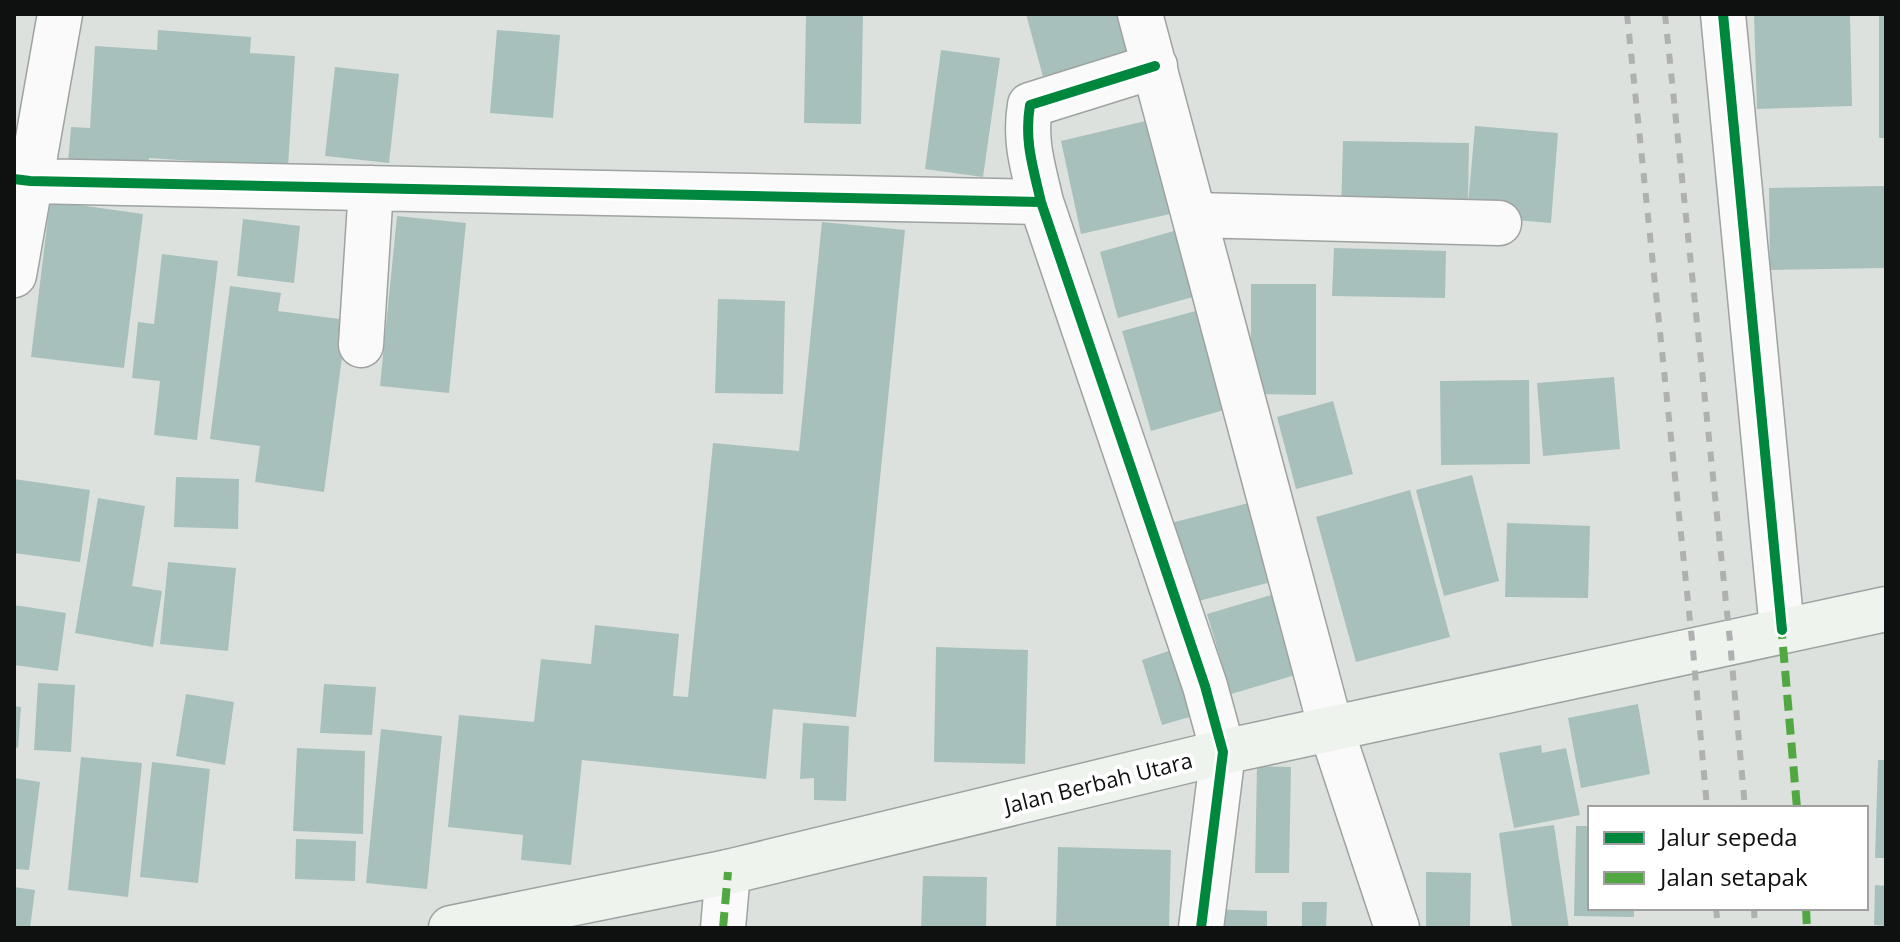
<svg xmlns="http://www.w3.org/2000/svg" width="1900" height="942" font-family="'Open Sans',sans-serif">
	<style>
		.building { fill: #a8c0bb }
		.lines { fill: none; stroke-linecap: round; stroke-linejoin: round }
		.minor-casing { stroke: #9ea2a0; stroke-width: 47 }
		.secondary-casing { stroke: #9ea2a0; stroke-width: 47 }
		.minor { stroke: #fafafa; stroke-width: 44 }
		.secondary { stroke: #eff3ee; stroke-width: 44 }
		.rail { stroke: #afb1b0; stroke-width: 6; stroke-dasharray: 10 10; stroke-linecap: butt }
		.quiet { stroke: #51a842; stroke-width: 8; stroke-dasharray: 16 8; stroke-linecap: butt }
		.cycleway-casing { stroke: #fff; stroke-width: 15 }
		.cycleway { stroke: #00873e; stroke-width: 10 }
		.labels { text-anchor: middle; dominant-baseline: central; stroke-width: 8; stroke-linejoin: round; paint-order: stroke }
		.street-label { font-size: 22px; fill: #0e1110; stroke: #fff }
	</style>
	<rect width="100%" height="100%" fill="#dce1de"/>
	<!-- building -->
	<path class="building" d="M 806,14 L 863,14 L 861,124 L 804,123 Z
		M 1026,14 L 1128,14 L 1140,57 L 1045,84 Z
		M 1754,14 L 1850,14 L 1852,106 L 1757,109 Z
		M 1879,14 L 1886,14 L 1886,138 L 1879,138 Z
		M 158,30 L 251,37 L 250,53 L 295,56 L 288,167 L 149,158 L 148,180 L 67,175 L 71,127 L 90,128 L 95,46 L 157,50 Z
		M 497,30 L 560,35 L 553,118 L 490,113 Z
		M 941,50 L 1000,58 L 983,177 L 925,169 Z
		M 335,67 L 399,74 L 389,163 L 325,156 Z
		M 1158,118 L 1179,212 L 1081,234 L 1061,141 Z
		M 1475,126 L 1558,133 L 1551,223 L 1467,216 L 1341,213 L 1343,141 L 1469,143 L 1468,205 Z
		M 1886,186 L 1886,268 L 1770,270 L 1769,188 Z
		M 50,201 L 143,214 L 124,368 L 31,357 Z
		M 397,216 L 466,223 L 449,393 L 380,386 Z
		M 243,219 L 300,226 L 294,283 L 237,276 Z
		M 822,222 L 905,230 L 856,717 L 773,709 L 766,779 L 582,760 L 571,865 L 521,860 L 523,835 L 448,827 L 459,715 L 534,722 L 541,659 L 591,664 L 595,625 L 679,634 L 673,696 L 688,697 L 713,443 L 799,451 Z
		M 1181,229 L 1200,295 L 1118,318 L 1100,252 Z
		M 1334,248 L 1446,251 L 1445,298 L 1332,296 Z
		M 162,254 L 218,261 L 197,440 L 154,435 L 160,381 L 132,378 L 138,322 L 154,324 Z
		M 1251,284 L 1316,284 L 1316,395 L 1251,394 Z
		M 230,286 L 281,293 L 278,311 L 347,320 L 324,492 L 255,482 L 260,446 L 210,439 Z
		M 718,299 L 785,301 L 783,394 L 715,393 Z
		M 1203,309 L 1231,408 L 1151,431 L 1122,331 Z
		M 1614,377 L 1620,449 L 1543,456 L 1537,383 Z
		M 1529,380 L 1530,464 L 1441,465 L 1440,381 Z
		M 1333,401 L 1353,474 L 1296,489 L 1277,417 Z
		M 1472,475 L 1499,581 L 1444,596 L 1416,490 Z
		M 176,477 L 239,479 L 238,529 L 174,527 Z
		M 14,479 L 90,490 L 80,562 L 14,553 Z
		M 1410,490 L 1450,637 L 1356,662 L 1316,517 Z
		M 98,498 L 145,506 L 132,586 L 162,591 L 153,647 L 75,633 Z
		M 1264,499 L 1283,579 L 1191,603 L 1171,523 Z
		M 1507,523 L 1590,526 L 1588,598 L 1505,597 Z
		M 168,562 L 236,568 L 228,651 L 160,644 Z
		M 1285,591 L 1309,671 L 1231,694 L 1207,614 Z
		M 14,605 L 66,613 L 58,671 L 14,665 Z
		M 1186,645 L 1207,712 L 1162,725 L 1142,660 Z
		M 936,647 L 1028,650 L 1025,764 L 934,762 Z
		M 38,683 L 75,685 L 71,752 L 34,750 Z
		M 324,684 L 376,687 L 372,735 L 320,733 Z
		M 186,694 L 234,702 L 225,765 L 176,756 Z
		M 1638,704 L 1650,774 L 1581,788 L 1568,718 Z
		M 14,706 L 21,707 L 18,748 L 14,747 Z
		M 803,723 L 849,726 L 846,801 L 814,800 L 814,778 L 800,779 Z
		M 381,729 L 442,736 L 427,889 L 366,883 Z
		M 1541,745 L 1542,753 L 1566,748 L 1580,815 L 1514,828 L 1499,753 Z
		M 297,748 L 365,751 L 363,834 L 293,831 Z
		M 81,757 L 142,763 L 128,897 L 68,890 Z
		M 1878,760 L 1886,760 L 1886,858 L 1875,858 Z
		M 152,762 L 210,769 L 198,883 L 140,877 Z
		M 1257,766 L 1291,767 L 1289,873 L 1255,873 Z
		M 14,778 L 40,782 L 29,870 L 14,869 Z
		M 1554,825 L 1569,928 L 1512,928 L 1499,833 Z
		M 1576,826 L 1590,826 L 1590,908 L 1634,908 L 1634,917 L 1574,916 Z
		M 296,839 L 356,841 L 355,881 L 295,879 Z
		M 1058,847 L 1171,850 L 1169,928 L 1056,928 Z
		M 1426,872 L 1471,873 L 1470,928 L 1426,928 Z
		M 923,876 L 987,877 L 986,928 L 921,928 Z
		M 1875,885 L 1886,886 L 1886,926 L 1874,925 Z
		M 14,887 L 35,890 L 30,928 L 14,928 Z
		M 1302,902 L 1327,902 L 1326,928 L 1302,928 Z
		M 1208,909 L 1267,911 L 1267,928 L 1208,928 Z"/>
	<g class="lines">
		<!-- minor casing -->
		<g class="minor-casing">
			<path id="minor" d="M 1140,14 L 1331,729 L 1397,928
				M 1723,14 L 1782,630
				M 1155,66 L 1030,105 C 1024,141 1033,167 1041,202 L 1205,686 L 1223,752 L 1201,928
				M 14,179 L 30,181 L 1041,202
				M 1195,215 L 1499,223
				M 14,275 L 60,14
				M 361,345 L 371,188
				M 723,928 L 728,872"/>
		</g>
		<!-- secondary casing -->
		<g class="secondary-casing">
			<path id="secondary" d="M 451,928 L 728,872 L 1223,752 L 1886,609"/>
		</g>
		<!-- minor -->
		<use href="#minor" class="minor"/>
		<!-- secondary -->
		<use href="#secondary" class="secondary"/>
		<!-- rail -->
		<path class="rail" d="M 1627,14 L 1693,650 L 1707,808
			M 1665,14 L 1730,641 L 1745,808
			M 1716,908 L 1718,928
			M 1754,908 L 1755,928"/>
		<!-- quiet -->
		<path class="quiet" d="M 1781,623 L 1797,808
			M 1806,908 L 1807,928
			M 723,928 L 728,872"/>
		<!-- cycleway casing -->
		<g class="cycleway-casing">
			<path id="cycleway" d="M 1723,14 L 1782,630
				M 1155,66 L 1030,105 C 1024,141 1033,167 1041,202 L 1205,686 L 1223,752 L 1201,928
				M 14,179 L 30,181 L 1041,202"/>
		</g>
		<!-- cycleway -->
		<use href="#cycleway" class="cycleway"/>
	</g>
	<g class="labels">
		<!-- street labels -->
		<g class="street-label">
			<text transform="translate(1098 782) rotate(-14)">Jalan Berbah Utara</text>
		</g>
	</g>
	<!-- border -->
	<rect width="1900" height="942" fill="none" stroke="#0e1110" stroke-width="32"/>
	<!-- legend -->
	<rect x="1588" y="806" width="280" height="104" fill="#ffffff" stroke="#9fa09f" stroke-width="2"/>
	<rect x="1604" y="832" width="40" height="12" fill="#00873e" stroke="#9fa09f" stroke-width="2"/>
	<text x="1660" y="846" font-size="24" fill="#0e1110">Jalur sepeda</text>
	<rect x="1604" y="872" width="40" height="12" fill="#51a842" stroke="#9fa09f" stroke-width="2"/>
	<text x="1660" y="886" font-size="24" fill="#0e1110">Jalan setapak</text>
</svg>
